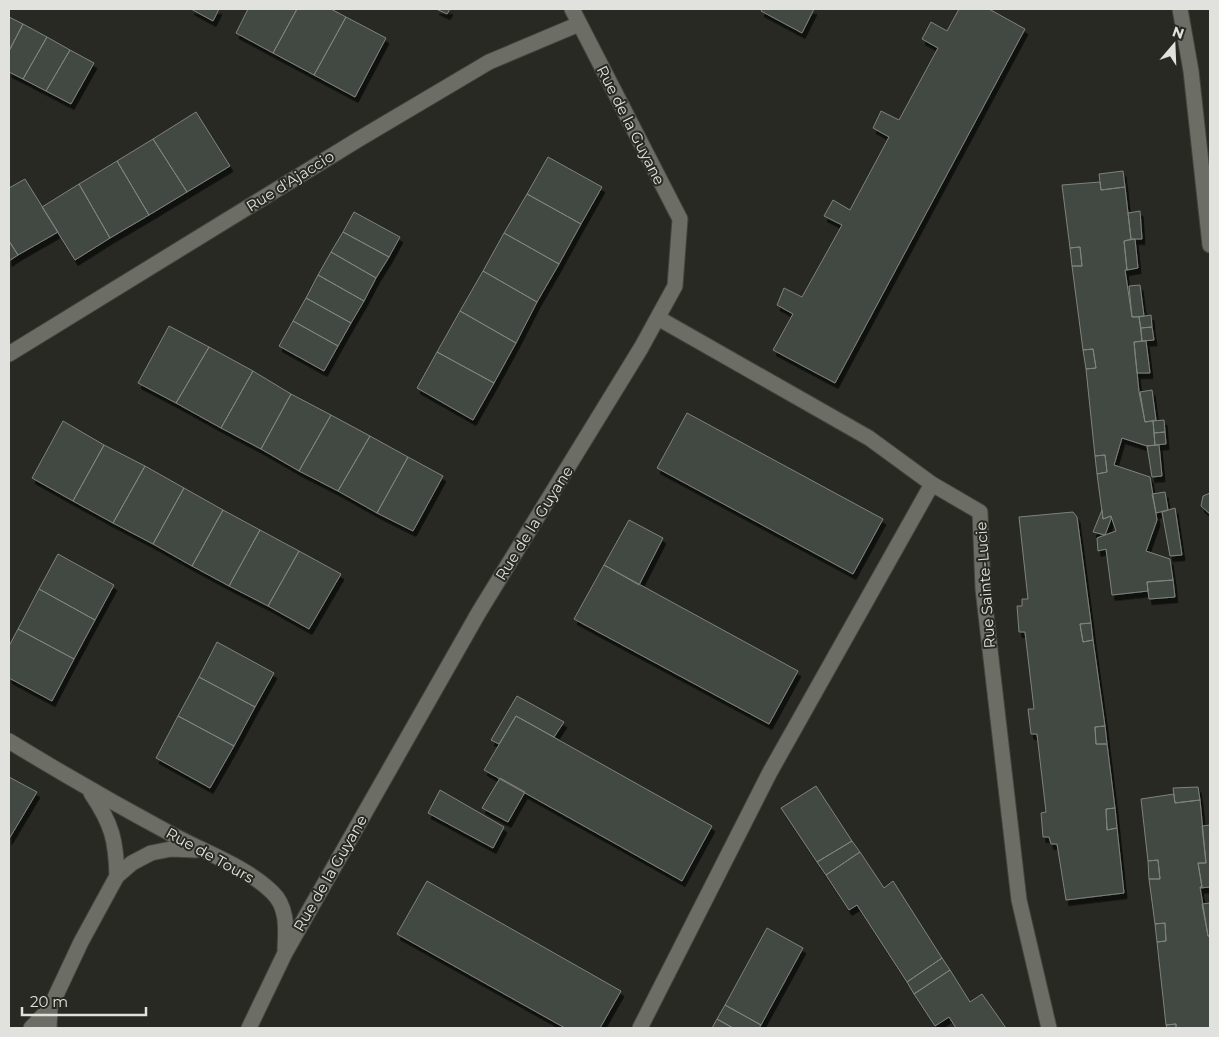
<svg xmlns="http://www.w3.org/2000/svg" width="1219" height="1037" font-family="Montserrat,sans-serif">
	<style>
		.building { fill: #434842; stroke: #7d837d; filter: url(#shadow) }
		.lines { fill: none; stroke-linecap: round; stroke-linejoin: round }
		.street-casing { stroke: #43443e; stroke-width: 17 }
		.secondary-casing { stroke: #43443e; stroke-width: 17 }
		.street { stroke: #6c6e66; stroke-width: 15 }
		.secondary { stroke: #6c6e66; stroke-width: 15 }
		.labels { text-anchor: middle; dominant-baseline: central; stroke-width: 4; stroke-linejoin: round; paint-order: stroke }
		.street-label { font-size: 15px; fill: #e1e2dd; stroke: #282922 }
	</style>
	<defs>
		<filter id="shadow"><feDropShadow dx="3" dy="5.5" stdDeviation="0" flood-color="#0009"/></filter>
	</defs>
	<rect width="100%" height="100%" fill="#282922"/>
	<!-- building -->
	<path class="building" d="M 191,9 L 219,9 L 213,21 Z
		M 248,9 L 297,9 L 273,53 L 236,33 Z
		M 297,9 L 331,9 L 346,17 L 314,75 L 273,53 Z
		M 436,9 L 450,9 L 447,14 Z
		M 762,9 L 814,9 L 802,33 L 761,11 Z
		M 959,9 L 989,9 L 1025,29 L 835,383 L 773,350 L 793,314 L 777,305 L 784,288 L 802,297 L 842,225 L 824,216 L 833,200 L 850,210 L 889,137 L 873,128 L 881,111 L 899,120 L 938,48 L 922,39 L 931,22 L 947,31 Z
		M 9,17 L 23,24 L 9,51 Z
		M 346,17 L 386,38 L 355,97 L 314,75 Z
		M 23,24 L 47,37 L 23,79 L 9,72 L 9,51 Z
		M 47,37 L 70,50 L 46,91 L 23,79 Z
		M 70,50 L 94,63 L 71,104 L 46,91 Z
		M 196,112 L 230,166 L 187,192 L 153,139 Z
		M 153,139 L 187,192 L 149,215 L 117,161 Z
		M 548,157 L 602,187 L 581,224 L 527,194 Z
		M 117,161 L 149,215 L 110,238 L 79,184 Z
		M 1123,171 L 1125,187 L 1101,190 L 1099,174 Z
		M 25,179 L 58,232 L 18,255 L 9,241 L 9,188 Z
		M 1100,182 L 1101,190 L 1125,187 L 1131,239 L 1124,241 L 1127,270 L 1125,270 L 1132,317 L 1139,317 L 1142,341 L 1134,342 L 1139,392 L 1145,422 L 1153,421 L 1155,445 L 1147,446 L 1122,438 L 1114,465 L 1150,477 L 1157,520 L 1146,551 L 1170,559 L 1173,580 L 1147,582 L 1148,591 L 1112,595 L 1106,549 L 1098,551 L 1097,538 L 1116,531 L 1111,516 L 1103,519 L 1097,474 L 1107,472 L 1105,455 L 1095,456 L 1086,369 L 1096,368 L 1093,349 L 1083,350 L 1072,266 L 1082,266 L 1080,247 L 1070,248 L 1062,185 Z
		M 79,184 L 110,238 L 75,260 L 42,207 Z
		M 527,194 L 581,224 L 559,264 L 504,233 Z
		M 1140,211 L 1142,239 L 1131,239 L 1128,213 Z
		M 354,212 L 400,237 L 389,257 L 343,232 Z
		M 343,232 L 389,257 L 376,278 L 331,252 Z
		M 504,233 L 559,264 L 537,302 L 483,271 Z
		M 1135,239 L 1138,268 L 1127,270 L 1124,241 Z
		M 9,241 L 18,255 L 9,261 Z
		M 1080,247 L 1082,266 L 1072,266 L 1070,248 Z
		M 331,252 L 376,278 L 364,301 L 318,275 Z
		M 483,271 L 537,302 L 516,343 L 460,311 Z
		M 318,275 L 364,301 L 351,323 L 306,298 Z
		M 1140,285 L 1144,316 L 1132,317 L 1129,286 Z
		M 306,298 L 351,323 L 338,346 L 293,321 Z
		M 460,311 L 516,343 L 494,383 L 437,352 Z
		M 1151,315 L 1152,327 L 1141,328 L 1139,317 Z
		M 293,321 L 338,346 L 324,371 L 279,346 Z
		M 169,326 L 209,347 L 176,403 L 138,383 Z
		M 1152,327 L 1154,340 L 1142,341 L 1141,328 Z
		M 1146,341 L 1150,373 L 1137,373 L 1134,342 Z
		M 209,347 L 253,371 L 221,428 L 176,403 Z
		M 1093,349 L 1096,368 L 1086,369 L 1083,350 Z
		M 437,352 L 494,383 L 473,420 L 417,388 Z
		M 253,371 L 291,394 L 261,449 L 221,428 Z
		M 1152,390 L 1156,420 L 1145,422 L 1140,392 Z
		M 291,394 L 331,415 L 299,471 L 261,449 Z
		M 687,413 L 883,519 L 853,574 L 657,468 Z
		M 331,415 L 370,436 L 338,491 L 299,471 Z
		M 1164,420 L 1165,432 L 1154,433 L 1153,421 Z
		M 63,421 L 104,445 L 73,501 L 32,478 Z
		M 1165,432 L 1166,444 L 1155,445 L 1154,433 Z
		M 370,436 L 408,457 L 377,513 L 338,491 Z
		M 104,445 L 145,466 L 113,523 L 73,501 Z
		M 1159,445 L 1162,476 L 1152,477 L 1147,446 Z
		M 1105,455 L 1107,472 L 1097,474 L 1095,456 Z
		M 408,457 L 443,476 L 413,531 L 377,513 Z
		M 145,466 L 184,488 L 153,544 L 113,523 Z
		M 184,488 L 223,510 L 192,566 L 153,544 Z
		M 1165,492 L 1168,510 L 1156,513 L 1152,494 Z
		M 1210,493 L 1210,514 L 1201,506 L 1203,496 Z
		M 1175,508 L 1182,555 L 1170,556 L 1162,512 Z
		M 223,510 L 260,530 L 229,586 L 192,566 Z
		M 1102,510 L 1103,519 L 1111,516 L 1111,519 L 1105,535 L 1093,532 Z
		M 1073,512 L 1077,517 L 1091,623 L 1080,624 L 1083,642 L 1093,640 L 1105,726 L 1095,727 L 1096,744 L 1107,744 L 1115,808 L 1106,809 L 1107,830 L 1117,828 L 1124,893 L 1066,900 L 1057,844 L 1051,844 L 1049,837 L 1043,837 L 1041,813 L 1046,812 L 1037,734 L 1031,734 L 1028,709 L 1034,709 L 1025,632 L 1019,632 L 1017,606 L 1022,606 L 1022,599 L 1028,599 L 1019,517 Z
		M 629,520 L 663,538 L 639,585 L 604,565 Z
		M 260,530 L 299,551 L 268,606 L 229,586 Z
		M 299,551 L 341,574 L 309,629 L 268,606 Z
		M 58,554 L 114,585 L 95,620 L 39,589 Z
		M 604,565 L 798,671 L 769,724 L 574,619 Z
		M 1173,580 L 1175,597 L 1149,599 L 1147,582 Z
		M 39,589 L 95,620 L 74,659 L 18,629 Z
		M 1091,623 L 1093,640 L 1083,642 L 1080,624 Z
		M 18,629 L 74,659 L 52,701 L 9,678 L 9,646 Z
		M 217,642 L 274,673 L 255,707 L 199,677 Z
		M 199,677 L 255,707 L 234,746 L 178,716 Z
		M 517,696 L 564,722 L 554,737 L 516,716 L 499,744 L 491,740 Z
		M 178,716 L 234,746 L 210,788 L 156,758 Z
		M 516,716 L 712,826 L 682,881 L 484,770 Z
		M 1105,726 L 1107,744 L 1096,744 L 1095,727 Z
		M 9,777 L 37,792 L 9,839 Z
		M 500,778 L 525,792 L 508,822 L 482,808 Z
		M 816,786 L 852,841 L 817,862 L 781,808 Z
		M 1198,787 L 1200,800 L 1175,803 L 1173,788 Z
		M 440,790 L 504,827 L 493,848 L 428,813 Z
		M 1174,794 L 1175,803 L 1200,800 L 1206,863 L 1198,863 L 1202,887 L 1200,887 L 1208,936 L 1210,936 L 1210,1028 L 1176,1028 L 1176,1024 L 1166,1025 L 1157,942 L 1166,941 L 1165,923 L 1155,924 L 1149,879 L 1160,879 L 1158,860 L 1148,861 L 1141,799 Z
		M 1115,808 L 1117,828 L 1107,830 L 1106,809 Z
		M 1210,825 L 1210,887 L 1200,888 L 1202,887 L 1198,863 L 1206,863 L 1202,826 Z
		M 852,841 L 860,852 L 826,875 L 817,862 Z
		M 860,852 L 884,888 L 893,881 L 942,958 L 907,982 L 857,905 L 849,910 L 826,875 Z
		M 1158,860 L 1160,879 L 1149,879 L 1148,861 Z
		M 427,881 L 621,991 L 600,1028 L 565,1028 L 397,934 Z
		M 1210,903 L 1210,936 L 1208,936 L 1202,904 Z
		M 1165,923 L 1166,941 L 1157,942 L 1155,924 Z
		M 767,928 L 803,948 L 761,1025 L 725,1005 Z
		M 942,958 L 950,970 L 914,994 L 907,982 Z
		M 950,970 L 970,1002 L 982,994 L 1006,1028 L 956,1028 L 949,1017 L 935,1026 L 914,994 Z
		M 725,1005 L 761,1025 L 759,1028 L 733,1028 L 717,1019 Z
		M 717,1019 L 733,1028 L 712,1028 Z
		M 1176,1024 L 1176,1028 L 1167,1028 L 1166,1025 Z"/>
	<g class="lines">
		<!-- street casing -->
		<g class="street-casing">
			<path id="street" d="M 658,318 L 869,438 L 932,484 L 980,512 L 983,589 L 1019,900 L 1049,1028
				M 9,354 L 359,139 L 489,62 L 579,24
				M 9,741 C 63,774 117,805 173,835 C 206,853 245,866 272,892 C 288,907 286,929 285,949
				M 91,793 C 112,824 116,840 117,876
				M 31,1028 L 50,1008 L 81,942 L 117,876 L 132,863 L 151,853 L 171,849 L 196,850
				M 49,1028 L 50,1008
				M 249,1028 L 285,953 L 479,612 L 641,348 L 675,286 L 680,219 L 572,9
				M 640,1028 L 770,772 L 932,484"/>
		</g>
		<!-- secondary casing -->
		<g class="secondary-casing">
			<path id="secondary" d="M 1180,9 L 1191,71 L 1210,245"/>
		</g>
		<!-- street -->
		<use href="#street" class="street"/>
		<!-- secondary -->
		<use href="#secondary" class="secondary"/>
	</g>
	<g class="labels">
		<!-- street labels -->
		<g class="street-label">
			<text transform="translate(631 125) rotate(63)">Rue de la Guyane</text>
			<text transform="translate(290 181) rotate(-32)">Rue d'Ajaccio</text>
			<text transform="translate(534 523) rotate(-58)">Rue de la Guyane</text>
			<text transform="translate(985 585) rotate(-94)">Rue Sainte-Lucie</text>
			<text transform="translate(210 855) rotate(29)">Rue de Tours</text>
			<text transform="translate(330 873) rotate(-60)">Rue de la Guyane</text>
		</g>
	</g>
	<!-- border -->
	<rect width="1219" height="1037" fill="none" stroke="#e1e2dd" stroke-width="20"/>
	<!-- north arrow -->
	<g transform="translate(1174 45) rotate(19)" stroke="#282922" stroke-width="4" paint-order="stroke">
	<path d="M0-4L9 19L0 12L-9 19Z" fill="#e1e2dd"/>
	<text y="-8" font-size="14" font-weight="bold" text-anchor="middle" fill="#e1e2dd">N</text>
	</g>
	<!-- scale -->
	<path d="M22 1007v8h124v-8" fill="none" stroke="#e1e2dd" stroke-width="2.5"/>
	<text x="30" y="1007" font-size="15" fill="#e1e2dd" stroke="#282922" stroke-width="4" paint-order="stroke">20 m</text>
</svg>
